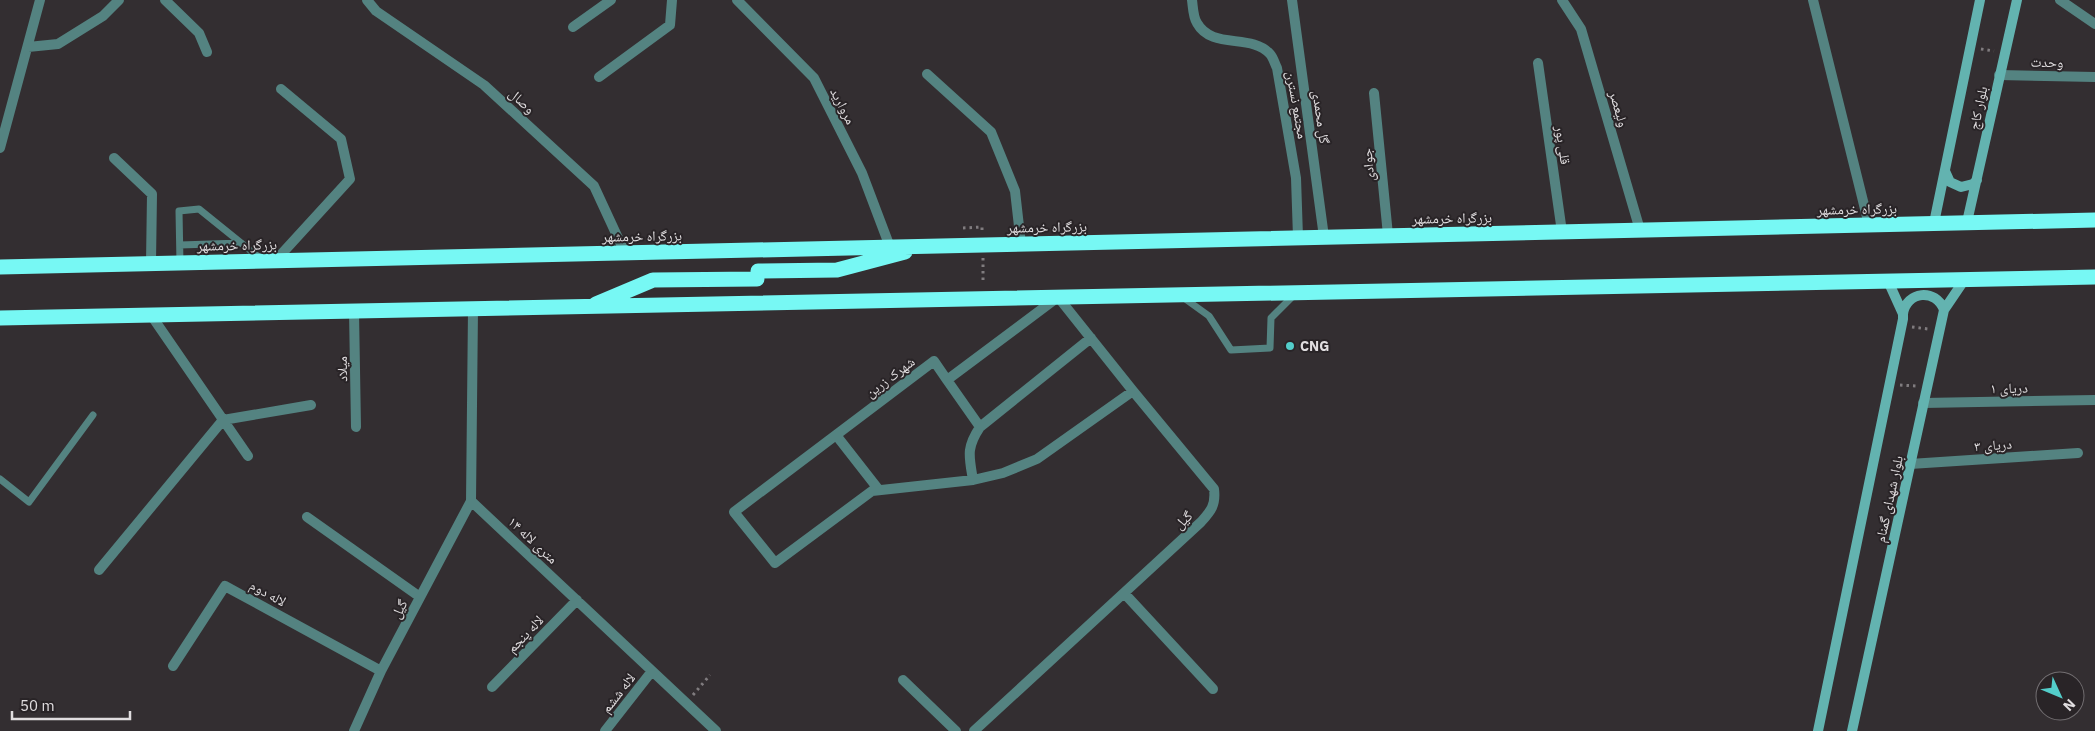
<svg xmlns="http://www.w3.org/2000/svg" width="2095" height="731" font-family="'IBM Plex Sans','Noto Naskh Arabic',sans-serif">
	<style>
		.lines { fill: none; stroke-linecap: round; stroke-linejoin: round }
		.path { stroke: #807c7f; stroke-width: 3; stroke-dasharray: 2.5 4; stroke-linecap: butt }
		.lane { stroke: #548381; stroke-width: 7 }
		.street { stroke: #548381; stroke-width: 10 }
		.secondary { stroke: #63b3b0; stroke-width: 10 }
		.highway { stroke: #77f8f4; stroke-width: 15 }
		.poi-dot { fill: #53cdca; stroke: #292427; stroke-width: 2 }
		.labels { text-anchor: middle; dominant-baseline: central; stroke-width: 4; stroke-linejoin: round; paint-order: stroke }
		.street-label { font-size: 14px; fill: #e0dddf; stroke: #292427 }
		.poi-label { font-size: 14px; font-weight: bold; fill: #e0dddf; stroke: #292427; text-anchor: start }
	</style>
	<rect width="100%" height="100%" fill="#332e31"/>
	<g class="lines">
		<!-- path -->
		<path class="path" d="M 1981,49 L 1994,51
			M 963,228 L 982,227 L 982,232
			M 983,258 L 983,284
			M 1912,327 L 1928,329
			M 1900,385 L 1916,386
			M 693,695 L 710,675"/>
		<!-- lane -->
		<path class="lane" d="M 180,245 L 241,243
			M 180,263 L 179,211 L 199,209 L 261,259
			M 1184,298 L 1209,316 L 1231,350 L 1270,348 L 1271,318 L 1295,294
			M 0,479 L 29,502 L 93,415"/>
		<!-- street -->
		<path class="street" d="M 165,0 L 199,33 L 207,52
			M 367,0 L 376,11 L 484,85 L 594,186 L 625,253
			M 737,0 L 814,78 L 862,173 L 890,247
			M 1192,0 C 1193,7 1193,17 1197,23 C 1212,50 1251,33 1270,54 C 1273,57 1275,64 1277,68 L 1296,178 L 1298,237
			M 1292,0 L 1324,237
			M 1562,0 L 1581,29 L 1640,230
			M 1813,0 L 1869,225
			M 2060,0 L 2095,24
			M 573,27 L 611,0
			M 28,47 L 58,44 L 103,16 L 119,0
			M 1538,63 L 1562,232
			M 927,74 L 991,132 L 1015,191 L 1021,244
			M 1999,75 L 2095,77
			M 599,77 L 670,25 L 672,0
			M 1374,93 L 1388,235
			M 0,148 L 40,0
			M 114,158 L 152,194 L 151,263
			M 276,260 L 350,179 L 341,139 L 281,89
			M 473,309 L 471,501 L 716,731
			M 354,311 L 356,427
			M 151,315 L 248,456
			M 947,380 L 980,427
			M 1923,403 L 2095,400
			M 836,435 L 879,490
			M 1910,464 L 2078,453
			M 973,480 C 969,456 966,448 980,427 L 1091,338
			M 307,517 L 420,597
			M 99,570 L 223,420 L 311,405
			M 1124,593 L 1213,689
			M 173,666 L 225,586 L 381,671
			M 903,680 L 956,731
			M 492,687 L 577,600
			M 354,731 L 381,671 L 471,501
			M 605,731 L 652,671
			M 974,731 L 1201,522 C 1211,511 1216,505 1214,489 L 1133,391 L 1058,297 L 947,380 L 934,361 L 734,512 L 775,563 L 872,491 L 973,480 L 1003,473 L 1037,459 L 1133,391"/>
		<!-- secondary -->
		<path class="secondary" d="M 1945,171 L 1950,182 L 1961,187 L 1973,184 L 1977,180
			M 1967,222 L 2017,0
			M 1934,223 L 1980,0
			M 1903,314 C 1906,291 1936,288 1944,310
			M 1818,731 L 1903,319 L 1903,314 L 1888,281
			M 1852,731 L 1944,310 L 1965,279"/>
		<!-- highway -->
		<path class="highway" d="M 0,267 L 2095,220
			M 758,271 L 837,270 L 905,252
			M 596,304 L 653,280 L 757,279
			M 0,318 L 2095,277"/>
	</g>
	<!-- markers -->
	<circle class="poi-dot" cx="1290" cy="346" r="5"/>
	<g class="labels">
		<!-- street labels -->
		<g class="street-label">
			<text transform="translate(2047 62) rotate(1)">وحدت</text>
			<text transform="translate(522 101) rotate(43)">وصال</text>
			<text transform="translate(1297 105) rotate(80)">مجتمع نسترن</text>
			<text transform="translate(843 106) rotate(63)">مروارید</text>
			<text transform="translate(1978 108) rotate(-78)">بلوار کاج</text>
			<text transform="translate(1619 109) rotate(74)">ولیعصر</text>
			<text transform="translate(1321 117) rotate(82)">گل محمدی</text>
			<text transform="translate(1563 145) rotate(82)">قلی پور</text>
			<text transform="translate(1368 165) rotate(-96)">جوادی</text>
			<text transform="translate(1857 209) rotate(-1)">بزرگراه خرمشهر</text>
			<text transform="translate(1452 218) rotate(-1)">بزرگراه خرمشهر</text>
			<text transform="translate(1047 227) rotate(-1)">بزرگراه خرمشهر</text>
			<text transform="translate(642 236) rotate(-1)">بزرگراه خرمشهر</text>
			<text transform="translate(237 245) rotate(-1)">بزرگراه خرمشهر</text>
			<text transform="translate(342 369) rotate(-91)">میلاد</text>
			<text transform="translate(890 377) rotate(-37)">شهرک زرین</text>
			<text transform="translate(2009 388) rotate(-1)">دریای ۱</text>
			<text transform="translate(1993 445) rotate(-4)">دریای ۳</text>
			<text transform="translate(1889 499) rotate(-78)">بلوار شهدای گمنام</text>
			<text transform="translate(1183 520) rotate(-43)">گیل</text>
			<text transform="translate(533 540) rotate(43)">۱۴ متری لاله</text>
			<text transform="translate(268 593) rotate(29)">لاله دوم</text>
			<text transform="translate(399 609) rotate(-62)">گیل</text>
			<text transform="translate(525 634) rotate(-46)">لاله پنجم</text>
			<text transform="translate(618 693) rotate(-52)">لاله ششم</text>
		</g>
		<!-- poi labels -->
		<g class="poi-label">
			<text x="1300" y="346">CNG</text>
		</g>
	</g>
	<!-- north arrow -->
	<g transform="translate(2060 696) rotate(134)"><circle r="24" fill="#292427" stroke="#726e71"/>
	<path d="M0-4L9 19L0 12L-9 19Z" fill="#53cdca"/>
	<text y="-8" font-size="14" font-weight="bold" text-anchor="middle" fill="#e0dddf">N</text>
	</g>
	<!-- scale -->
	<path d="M12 711v8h118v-8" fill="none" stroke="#e0dddf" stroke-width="2.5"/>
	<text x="20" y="711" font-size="15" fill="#e0dddf" stroke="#292427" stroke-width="4" paint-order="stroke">50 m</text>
</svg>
